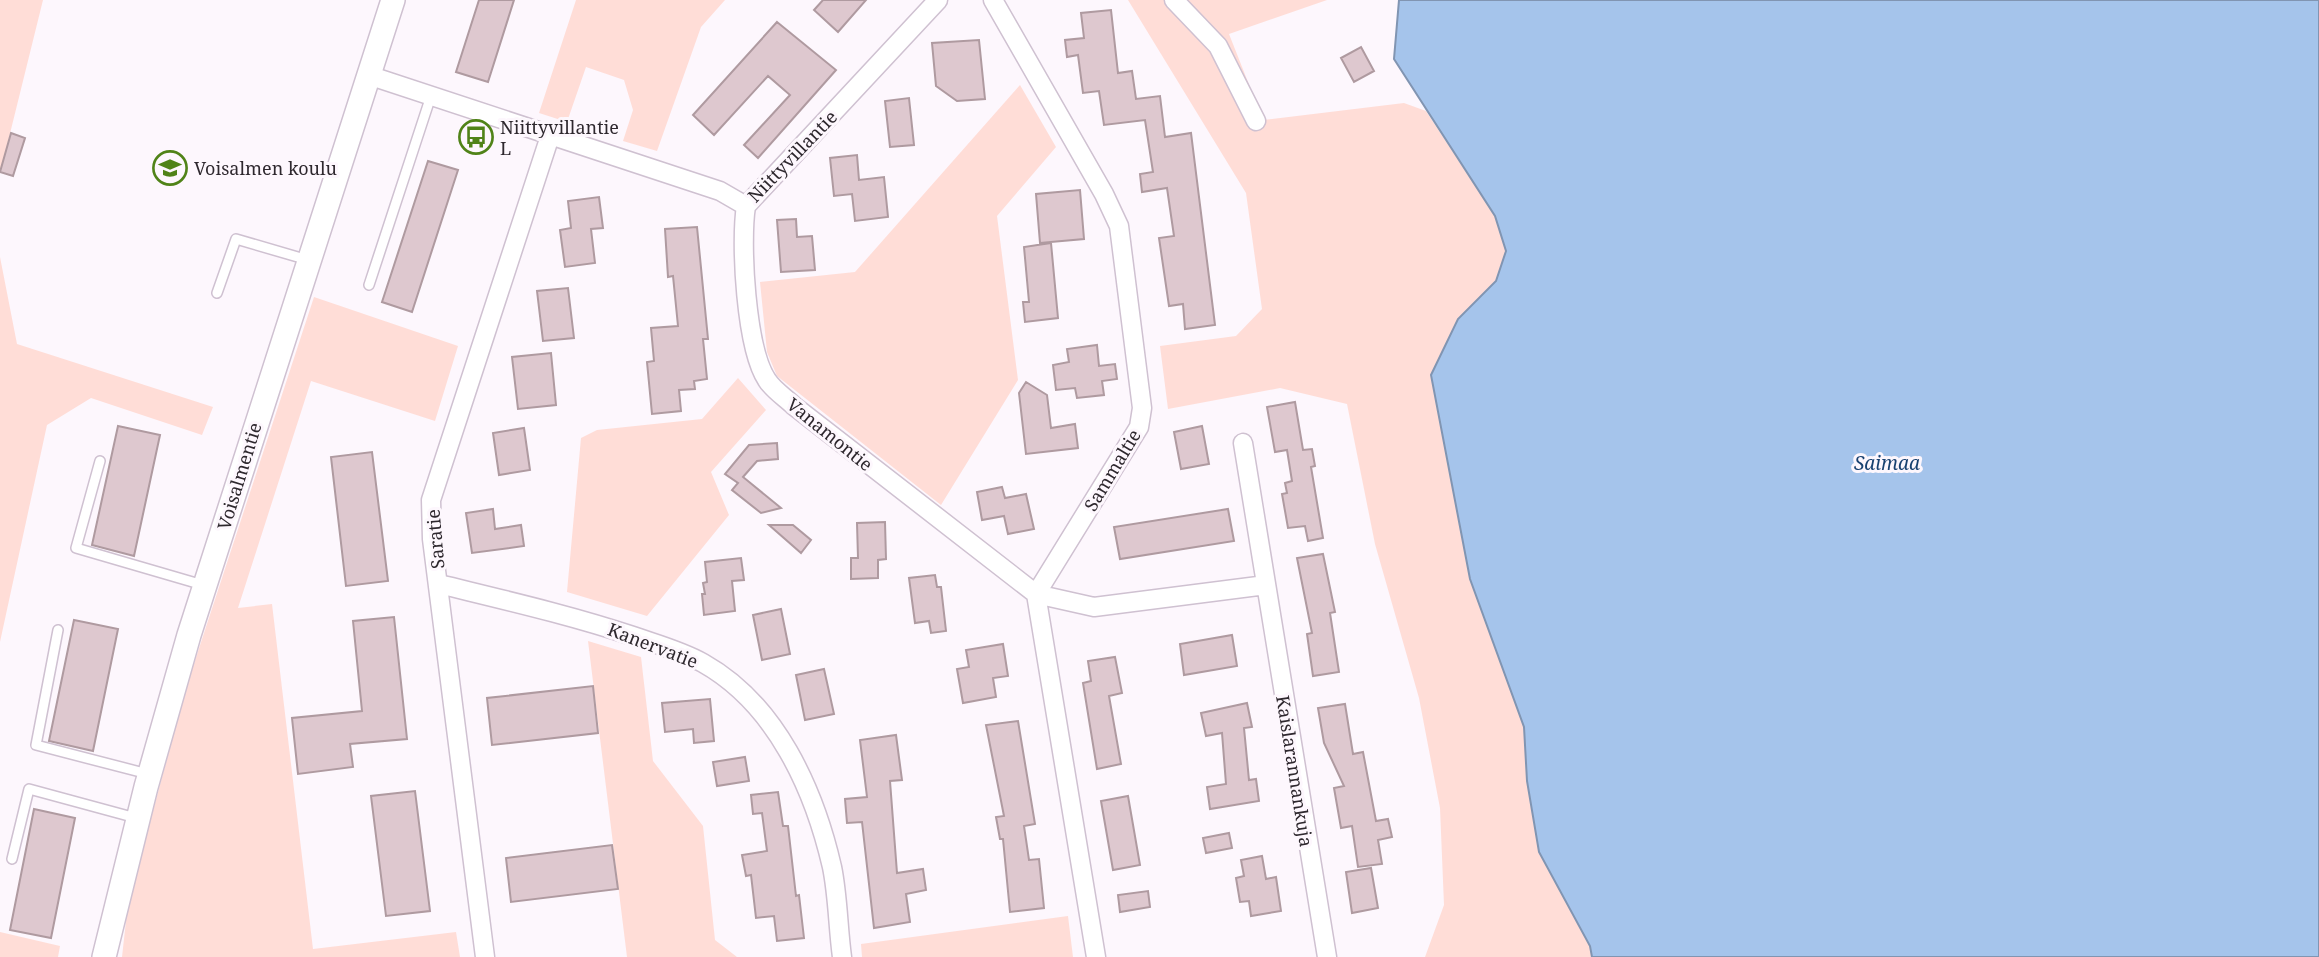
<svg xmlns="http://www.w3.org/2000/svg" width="2319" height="957" font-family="'Noto Serif',serif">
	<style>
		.green { fill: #ffddd7 }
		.water { fill: #a5c4eb; stroke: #8195b2; stroke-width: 2 }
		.building { fill: #dec8cf; stroke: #af9aa0; stroke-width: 2 }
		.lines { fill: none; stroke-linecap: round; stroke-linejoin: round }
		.service-casing { stroke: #cfc1d1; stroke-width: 12 }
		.minor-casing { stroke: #cfc1d1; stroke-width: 21 }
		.tertiary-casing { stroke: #cfc1d1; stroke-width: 26 }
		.service { stroke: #fff; stroke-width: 9 }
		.minor { stroke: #fff; stroke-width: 18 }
		.tertiary { stroke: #fff; stroke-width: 23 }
		.labels { text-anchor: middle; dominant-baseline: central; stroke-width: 6; stroke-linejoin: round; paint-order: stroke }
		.poi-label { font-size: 18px; fill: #2e282e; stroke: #fdf7fd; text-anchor: start }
		.street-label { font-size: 18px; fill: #2e282e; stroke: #fdf7fd }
		.water-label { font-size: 19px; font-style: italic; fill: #184171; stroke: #fdf7fd }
	</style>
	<rect width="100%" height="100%" fill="#fdf7fd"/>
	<!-- green -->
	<path class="green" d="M 0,0 L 43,0 L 0,174 Z
		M 576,0 L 725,0 L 701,27 L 657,151 L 623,141 L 633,110 L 624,80 L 586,67 L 567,122 L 539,113 Z
		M 1128,0 L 1327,0 L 1229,34 L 1263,120 L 1404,103 L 1426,111 L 1495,216 L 1506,251 L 1496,281 L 1458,319 L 1470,579 L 1524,727 L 1527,781 L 1562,895 L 1590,946 L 1592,957 L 1425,957 L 1444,905 L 1440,808 L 1419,698 L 1375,544 L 1347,404 L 1280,388 L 1168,409 L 1160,346 L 1236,336 L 1262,309 L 1246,193 Z
		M 1020,85 L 1056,147 L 997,216 L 1018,380 L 941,505 L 777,376 L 767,352 L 760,282 L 855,272 Z
		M 0,257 L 17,344 L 213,407 L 202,435 L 91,398 L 47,425 L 0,642 Z
		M 314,297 L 458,346 L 435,421 L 311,381 L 238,608 L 272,604 L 313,949 L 456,932 L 460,957 L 122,957 L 128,903 L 187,685 Z
		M 738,378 L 766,410 L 711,472 L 729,515 L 647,616 L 567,592 L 581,438 L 597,430 L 702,419 Z
		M 588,641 L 641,657 L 653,761 L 703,826 L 715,940 L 737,957 L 627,957 Z
		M 1068,916 L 1073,957 L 862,957 L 861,944 Z
		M 0,932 L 60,946 L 58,957 L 0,957 Z"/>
	<!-- water -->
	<path class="water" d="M 1399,0 L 2319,0 L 2319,957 L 1592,957 L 1590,946 L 1539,852 L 1527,781 L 1524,727 L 1470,579 L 1431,375 L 1458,319 L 1496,281 L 1506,251 L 1495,216 L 1394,59 Z"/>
	<!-- building -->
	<path class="building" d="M 479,0 L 514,0 L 488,82 L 456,72 Z
		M 823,0 L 866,0 L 838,32 L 814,10 Z
		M 1111,10 L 1118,73 L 1132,71 L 1136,99 L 1160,96 L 1165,137 L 1191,133 L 1215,325 L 1185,329 L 1183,304 L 1169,306 L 1159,238 L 1174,236 L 1167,188 L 1142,192 L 1140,174 L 1153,172 L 1145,120 L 1104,125 L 1099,91 L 1083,93 L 1078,55 L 1067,57 L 1065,40 L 1084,38 L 1081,13 Z
		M 777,22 L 836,70 L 758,158 L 744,145 L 790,95 L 768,76 L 714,135 L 693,115 Z
		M 979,40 L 985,99 L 957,101 L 936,86 L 932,43 Z
		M 1361,47 L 1374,71 L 1354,82 L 1341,58 Z
		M 909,98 L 914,145 L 890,147 L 885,101 Z
		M 11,133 L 25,138 L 13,176 L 0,172 Z
		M 857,155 L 859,180 L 884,177 L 888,217 L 855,221 L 852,194 L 834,196 L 830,158 Z
		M 428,161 L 458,170 L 412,312 L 382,302 Z
		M 1080,190 L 1084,239 L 1040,243 L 1036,194 Z
		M 599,197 L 603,228 L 591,229 L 595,263 L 565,267 L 560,230 L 571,228 L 568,201 Z
		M 796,219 L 797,237 L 812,236 L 815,270 L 781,272 L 777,220 Z
		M 697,227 L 708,339 L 703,339 L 707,379 L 694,381 L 695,389 L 679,390 L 681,411 L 652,414 L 647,362 L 654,361 L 651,328 L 678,326 L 673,276 L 668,277 L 665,229 Z
		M 1051,243 L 1058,318 L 1025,322 L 1023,302 L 1029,302 L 1024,247 Z
		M 568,288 L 574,338 L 543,341 L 537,291 Z
		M 1097,345 L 1099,366 L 1115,364 L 1117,379 L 1102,381 L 1104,395 L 1077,398 L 1075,388 L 1056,390 L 1053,365 L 1069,362 L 1067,349 Z
		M 551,353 L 556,405 L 518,409 L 512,357 Z
		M 1026,382 L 1047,395 L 1051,428 L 1075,424 L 1078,448 L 1026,454 L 1019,393 Z
		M 1295,402 L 1303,450 L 1312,449 L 1315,466 L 1311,467 L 1323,538 L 1308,541 L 1305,526 L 1288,528 L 1282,494 L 1287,493 L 1285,483 L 1292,481 L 1287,450 L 1275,452 L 1267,407 Z
		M 118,426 L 160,435 L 134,556 L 92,545 Z
		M 1202,426 L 1209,464 L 1181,469 L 1174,432 Z
		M 524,428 L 530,470 L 499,475 L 493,433 Z
		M 777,443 L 778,459 L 757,461 L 743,477 L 781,508 L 761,513 L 732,490 L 738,483 L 725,474 L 749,445 Z
		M 372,452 L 388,581 L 346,586 L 331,457 Z
		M 1002,487 L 1005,498 L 1026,494 L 1034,529 L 1008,534 L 1004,516 L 982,520 L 977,492 Z
		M 493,509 L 495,529 L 521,525 L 524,546 L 472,553 L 466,513 Z
		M 1228,509 L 1234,541 L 1120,559 L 1114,527 Z
		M 885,522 L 886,559 L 878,560 L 878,578 L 851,579 L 851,558 L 858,558 L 857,523 Z
		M 769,525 L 793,525 L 811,540 L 801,553 Z
		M 1323,554 L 1335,612 L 1330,613 L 1339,672 L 1313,676 L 1307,634 L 1312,633 L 1297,558 Z
		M 741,558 L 744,580 L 732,581 L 735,611 L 704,615 L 702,594 L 705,594 L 703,583 L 707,582 L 705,562 Z
		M 935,575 L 937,587 L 941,587 L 946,631 L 931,633 L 929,621 L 915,623 L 909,578 Z
		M 781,609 L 790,654 L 762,660 L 753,615 Z
		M 394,617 L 407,739 L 350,744 L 353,767 L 298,774 L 292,718 L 362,711 L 353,621 Z
		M 74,620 L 118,629 L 93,751 L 49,741 Z
		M 1232,635 L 1237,666 L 1184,675 L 1180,644 Z
		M 1003,644 L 1008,676 L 993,678 L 996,697 L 963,703 L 957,669 L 969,667 L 966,650 Z
		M 1115,657 L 1122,693 L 1109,696 L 1121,764 L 1097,769 L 1083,683 L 1091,681 L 1088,661 Z
		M 824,669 L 834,714 L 805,720 L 796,675 Z
		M 593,686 L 598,733 L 492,745 L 487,698 Z
		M 710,699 L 714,741 L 694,743 L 693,729 L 665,732 L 662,703 Z
		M 1247,703 L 1252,727 L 1244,728 L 1249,780 L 1256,779 L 1259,801 L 1210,809 L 1207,787 L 1226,784 L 1222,733 L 1206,736 L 1201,713 Z
		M 1345,704 L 1353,754 L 1363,752 L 1376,821 L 1388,819 L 1392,837 L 1378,840 L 1382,864 L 1358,867 L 1352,826 L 1341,828 L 1334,788 L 1344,786 L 1324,743 L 1318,708 Z
		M 1018,721 L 1035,824 L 1024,826 L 1029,860 L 1039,859 L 1044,908 L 1010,912 L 1003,839 L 1000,839 L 996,817 L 1004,816 L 986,725 Z
		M 896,735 L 902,780 L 890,781 L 897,873 L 923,869 L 926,890 L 906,894 L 910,922 L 874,928 L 862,822 L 847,823 L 845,799 L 867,797 L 860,740 Z
		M 745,757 L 749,781 L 717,786 L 713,762 Z
		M 415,791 L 430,911 L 386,916 L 371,796 Z
		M 778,792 L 783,826 L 788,826 L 796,896 L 799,895 L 804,938 L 777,941 L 774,916 L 756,918 L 751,875 L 746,876 L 742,855 L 767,851 L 762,813 L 753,814 L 751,795 Z
		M 1128,796 L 1140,865 L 1113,870 L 1101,801 Z
		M 34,809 L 75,818 L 51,938 L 10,930 Z
		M 1229,833 L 1232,848 L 1206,853 L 1203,838 Z
		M 612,845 L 618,889 L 511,902 L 506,858 Z
		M 1262,856 L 1266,879 L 1276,877 L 1281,911 L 1251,916 L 1249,901 L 1240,902 L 1236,878 L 1244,876 L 1241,860 Z
		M 1371,868 L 1378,908 L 1352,913 L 1346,872 Z
		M 1148,891 L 1150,907 L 1120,912 L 1118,895 Z"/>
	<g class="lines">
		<!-- service casing -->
		<g class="service-casing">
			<path id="service" d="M 369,285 L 431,96
				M 217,293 L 236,239 L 308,260
				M 100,461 L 76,548 L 203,585
				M 58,630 L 36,745 L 148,774
				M 12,859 L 29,789 L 136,818"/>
		</g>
		<!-- minor casing -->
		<g class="minor-casing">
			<path id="minor" d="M 993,0 L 1104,194 L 1119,226 L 1142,408 L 1139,427 L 1036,594 L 1096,957
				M 1174,0 L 1218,46 L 1256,121
				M 368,75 L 720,191 L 746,206 L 938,0
				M 746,206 C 740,243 746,349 767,380 C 773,390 786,398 794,406 L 1036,594 L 1094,607 L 1266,585
				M 1243,443 L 1327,957
				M 439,584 C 504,600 570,615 633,636 C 656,644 682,651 703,663 C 776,704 814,789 832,867 C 838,896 838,928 842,957
				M 485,957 L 432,539 L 431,500 L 550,136"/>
		</g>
		<!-- tertiary casing -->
		<g class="tertiary-casing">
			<path id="tertiary" d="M 104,957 L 146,787 L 189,635 L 393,0"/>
		</g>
		<!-- service -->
		<use href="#service" class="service"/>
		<!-- minor -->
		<use href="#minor" class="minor"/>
		<!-- tertiary -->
		<use href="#tertiary" class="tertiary"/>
	</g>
	<!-- icons -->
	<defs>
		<g id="bus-ring" transform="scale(1.75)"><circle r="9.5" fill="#fdf7fd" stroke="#508318" stroke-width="1.5"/><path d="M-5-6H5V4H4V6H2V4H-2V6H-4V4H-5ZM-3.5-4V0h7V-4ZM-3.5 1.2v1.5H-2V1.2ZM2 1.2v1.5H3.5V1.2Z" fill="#508318"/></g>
		<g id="school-ring" transform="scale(1.75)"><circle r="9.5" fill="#fdf7fd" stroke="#508318" stroke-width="1.5"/><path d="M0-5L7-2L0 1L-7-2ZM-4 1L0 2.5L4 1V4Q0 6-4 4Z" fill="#508318"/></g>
	</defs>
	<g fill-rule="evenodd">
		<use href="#bus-ring" x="476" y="137"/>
		<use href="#school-ring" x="170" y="168"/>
	</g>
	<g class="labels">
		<!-- poi labels -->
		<g class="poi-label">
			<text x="500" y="127">Niittyvillantie<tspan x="500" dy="21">L</tspan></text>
			<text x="194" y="168">Voisalmen koulu</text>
		</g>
		<!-- street labels -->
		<g class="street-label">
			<text transform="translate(792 156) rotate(-46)">Niittyvillantie</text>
			<text transform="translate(830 434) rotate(39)">Vanamontie</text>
			<text transform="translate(1112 470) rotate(-59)">Sammaltie</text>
			<text transform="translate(239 476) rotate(-73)">Voisalmentie</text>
			<text transform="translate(435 539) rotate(-95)">Saratie</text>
			<text transform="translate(653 645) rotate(21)">Kanervatie</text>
			<text transform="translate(1295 771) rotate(81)">Kaislarannankuja</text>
		</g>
		<!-- water labels -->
		<g class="water-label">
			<text x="1887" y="463">Saimaa</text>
		</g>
	</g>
</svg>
